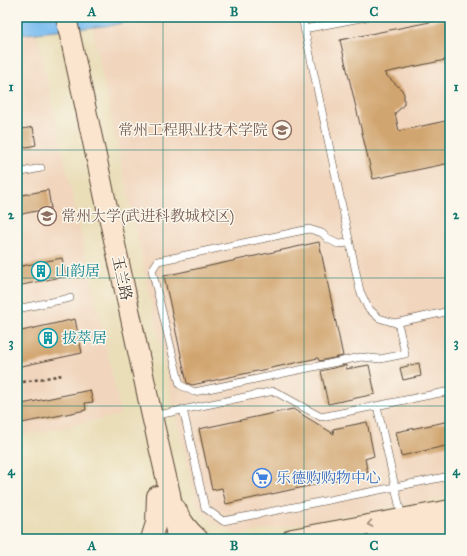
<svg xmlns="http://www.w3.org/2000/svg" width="467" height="556" font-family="'IM FELL Great Primer','Noto Serif SC',serif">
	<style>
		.built { fill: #f1d5bd }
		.water { fill: #7bbdf0; stroke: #5b7487 }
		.building { fill: #d1a56f }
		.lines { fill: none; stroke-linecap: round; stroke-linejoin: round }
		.lane-casing { stroke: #554535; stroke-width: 8 }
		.secondary-casing { stroke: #554535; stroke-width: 22 }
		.path { stroke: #554535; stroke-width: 2.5; stroke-dasharray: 3 3; stroke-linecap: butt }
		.lane { stroke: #fff; stroke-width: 7 }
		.secondary { stroke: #fce5cf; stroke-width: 20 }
		.oneway { stroke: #9c8876 }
		.grid { fill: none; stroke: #0f766e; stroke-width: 1; stroke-opacity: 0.55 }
		.labels { text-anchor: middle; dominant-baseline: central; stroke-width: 3; stroke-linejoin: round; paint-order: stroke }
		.education-label { font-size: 15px; fill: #785e54; stroke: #fbf7ec; text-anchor: end }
		.culture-label { font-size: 15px; fill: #0d838f; stroke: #fbf7ec; text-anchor: start }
		.street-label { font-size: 15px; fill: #3b2a1e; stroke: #fbf7ec }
		.shop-label { font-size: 15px; fill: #366cbe; stroke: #fbf7ec; text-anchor: start }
		.neatline { fill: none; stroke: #0f766e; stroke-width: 1.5 }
		.grid-label { font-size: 13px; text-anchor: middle; font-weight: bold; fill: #0f766e }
	</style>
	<rect width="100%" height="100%" fill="#fbf7ec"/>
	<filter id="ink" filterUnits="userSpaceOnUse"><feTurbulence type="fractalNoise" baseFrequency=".025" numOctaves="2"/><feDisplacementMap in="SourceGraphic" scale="8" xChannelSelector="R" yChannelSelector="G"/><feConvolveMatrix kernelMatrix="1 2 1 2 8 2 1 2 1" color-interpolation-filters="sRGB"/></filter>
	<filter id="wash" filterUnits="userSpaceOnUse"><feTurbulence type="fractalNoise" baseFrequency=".012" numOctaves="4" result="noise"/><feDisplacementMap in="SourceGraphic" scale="16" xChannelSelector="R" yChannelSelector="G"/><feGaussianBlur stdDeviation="0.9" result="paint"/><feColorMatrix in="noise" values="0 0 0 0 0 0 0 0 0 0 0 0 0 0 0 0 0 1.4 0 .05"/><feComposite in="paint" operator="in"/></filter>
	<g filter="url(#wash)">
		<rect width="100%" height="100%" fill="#eadeb9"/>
		<!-- built -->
		<path class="built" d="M 17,17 L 33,17 L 121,415 L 17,437 Z
			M 90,17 L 450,17 L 450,497 L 237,535 L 212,522 L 198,506 L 173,404 Z"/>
		<!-- water -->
		<path class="water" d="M 17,17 L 148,17 L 113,25 L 17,35 Z"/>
		<g id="blocks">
			<!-- building -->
			<path class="building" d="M 450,18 L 450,59 L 384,73 L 402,90 L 404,94 L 404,104 L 400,109 L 395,113 L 399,131 L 450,120 L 450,163 L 373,179 L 340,40 Z
				M 33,127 L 36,145 L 17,149 L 17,130 Z
				M 48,190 L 51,208 L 17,215 L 17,196 Z
				M 319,242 L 343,356 L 319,361 L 318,358 L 192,385 L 187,383 L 164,276 Z
				M 62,258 L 66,276 L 17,286 L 17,267 Z
				M 75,319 L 82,353 L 17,367 L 17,332 Z
				M 419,363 L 421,376 L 403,380 L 400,368 Z
				M 346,365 L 346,369 L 369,365 L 375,394 L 328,404 L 321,371 Z
				M 90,390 L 93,402 L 85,403 L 86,410 L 17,424 L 17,405 Z
				M 293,409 L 334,434 L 333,429 L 367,422 L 374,456 L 365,459 L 368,473 L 226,504 L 222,488 L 212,490 L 199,429 Z
				M 450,421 L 450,445 L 401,456 L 396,432 Z"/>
		</g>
	</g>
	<g filter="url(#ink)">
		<use href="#blocks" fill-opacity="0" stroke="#554535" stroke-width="1"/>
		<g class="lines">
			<!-- lane casing -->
			<g class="lane-casing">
				<path id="lane" d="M 302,17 L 360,291 L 368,308 L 379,318 L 395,323 L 450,311
					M 304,29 L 366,17
					M 17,173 L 41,168
					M 349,243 L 338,244 L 328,239 L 322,233 L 309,229 L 158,261 L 152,270 L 180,385 L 194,392 L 361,357 L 380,359 L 405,354 L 398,323
					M 17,309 L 70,298
					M 377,406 L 402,518
					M 183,409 L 205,508 L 223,521 L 450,476
					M 153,416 L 274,391 L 321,417 L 450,391"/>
			</g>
			<!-- secondary casing -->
			<g class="secondary-casing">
				<path id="secondary" d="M 66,17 L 152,416 L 170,494 L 177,539
					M 176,509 C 181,522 188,530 198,539
					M 151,539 L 156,523 L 157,496
					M 292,539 L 450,510
					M 378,539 L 450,526"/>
			</g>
			<!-- path -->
			<path class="path" d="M 17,383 L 63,375"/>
			<!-- lane -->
			<use href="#lane" class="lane"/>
			<!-- secondary -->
			<use href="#secondary" class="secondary"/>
		</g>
		<!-- one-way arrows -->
		<defs><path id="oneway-chevron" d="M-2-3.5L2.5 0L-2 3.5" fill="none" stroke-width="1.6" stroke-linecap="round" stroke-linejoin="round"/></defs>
		<use class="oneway" href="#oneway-chevron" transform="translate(370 524) rotate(169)"/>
	</g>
	<!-- grid -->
	<path class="grid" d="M 163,17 L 163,539M 304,17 L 304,539M 17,150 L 450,150M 17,278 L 450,278M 17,406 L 450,406"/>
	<!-- icons -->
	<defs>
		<g id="university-ring" transform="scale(1)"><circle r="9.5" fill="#fbf7ec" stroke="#8d6e63" stroke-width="1.5"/><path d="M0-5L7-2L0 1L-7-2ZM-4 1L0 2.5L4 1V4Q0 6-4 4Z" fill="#8d6e63"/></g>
		<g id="building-ring" transform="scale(1)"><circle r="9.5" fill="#fbf7ec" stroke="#0f9aa8" stroke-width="1.5"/><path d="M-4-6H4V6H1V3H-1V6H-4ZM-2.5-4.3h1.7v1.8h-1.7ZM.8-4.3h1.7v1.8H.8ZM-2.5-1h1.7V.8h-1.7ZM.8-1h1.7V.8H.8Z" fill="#0f9aa8"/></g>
		<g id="supermarket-ring" transform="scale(1)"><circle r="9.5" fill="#fbf7ec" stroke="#3f7fe0" stroke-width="1.5"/><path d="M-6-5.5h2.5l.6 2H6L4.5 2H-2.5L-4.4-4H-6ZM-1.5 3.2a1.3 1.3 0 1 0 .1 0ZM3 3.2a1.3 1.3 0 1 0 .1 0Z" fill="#3f7fe0"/></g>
	</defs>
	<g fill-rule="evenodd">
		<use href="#university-ring" x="282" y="130"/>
		<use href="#university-ring" x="47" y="216"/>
		<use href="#building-ring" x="41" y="271"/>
		<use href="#building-ring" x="48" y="338"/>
		<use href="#supermarket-ring" x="262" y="478"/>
	</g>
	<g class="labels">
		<!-- education labels -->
		<g class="education-label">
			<text x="268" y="130">常州工程职业技术学院</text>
			<text x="61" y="216" text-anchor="start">常州大学(武进科教城校区)</text>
		</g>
		<!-- culture labels -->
		<g class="culture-label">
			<text x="55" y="271">山韵居</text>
			<text x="62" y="338">拔萃居</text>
		</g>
		<!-- street labels -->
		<g class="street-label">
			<text transform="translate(122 278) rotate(78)">玉兰路</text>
		</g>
		<!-- shop labels -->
		<g class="shop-label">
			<text x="276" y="478">乐德购购物中心</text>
		</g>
	</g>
	<!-- margin -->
	<rect width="467" height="556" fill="none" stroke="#fbf7ec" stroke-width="44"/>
	<rect x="22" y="22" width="423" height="512" class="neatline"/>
	<g class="grid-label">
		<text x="92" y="16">A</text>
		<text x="234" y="16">B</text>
		<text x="374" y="16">C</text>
		<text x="11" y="91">1</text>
		<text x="456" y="91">1</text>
		<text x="11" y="219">2</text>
		<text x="456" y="219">2</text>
		<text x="11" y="347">3</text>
		<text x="456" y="347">3</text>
		<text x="11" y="475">4</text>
		<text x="456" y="475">4</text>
		<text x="92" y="550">A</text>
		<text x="234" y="550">B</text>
		<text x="374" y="550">C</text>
	</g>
</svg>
